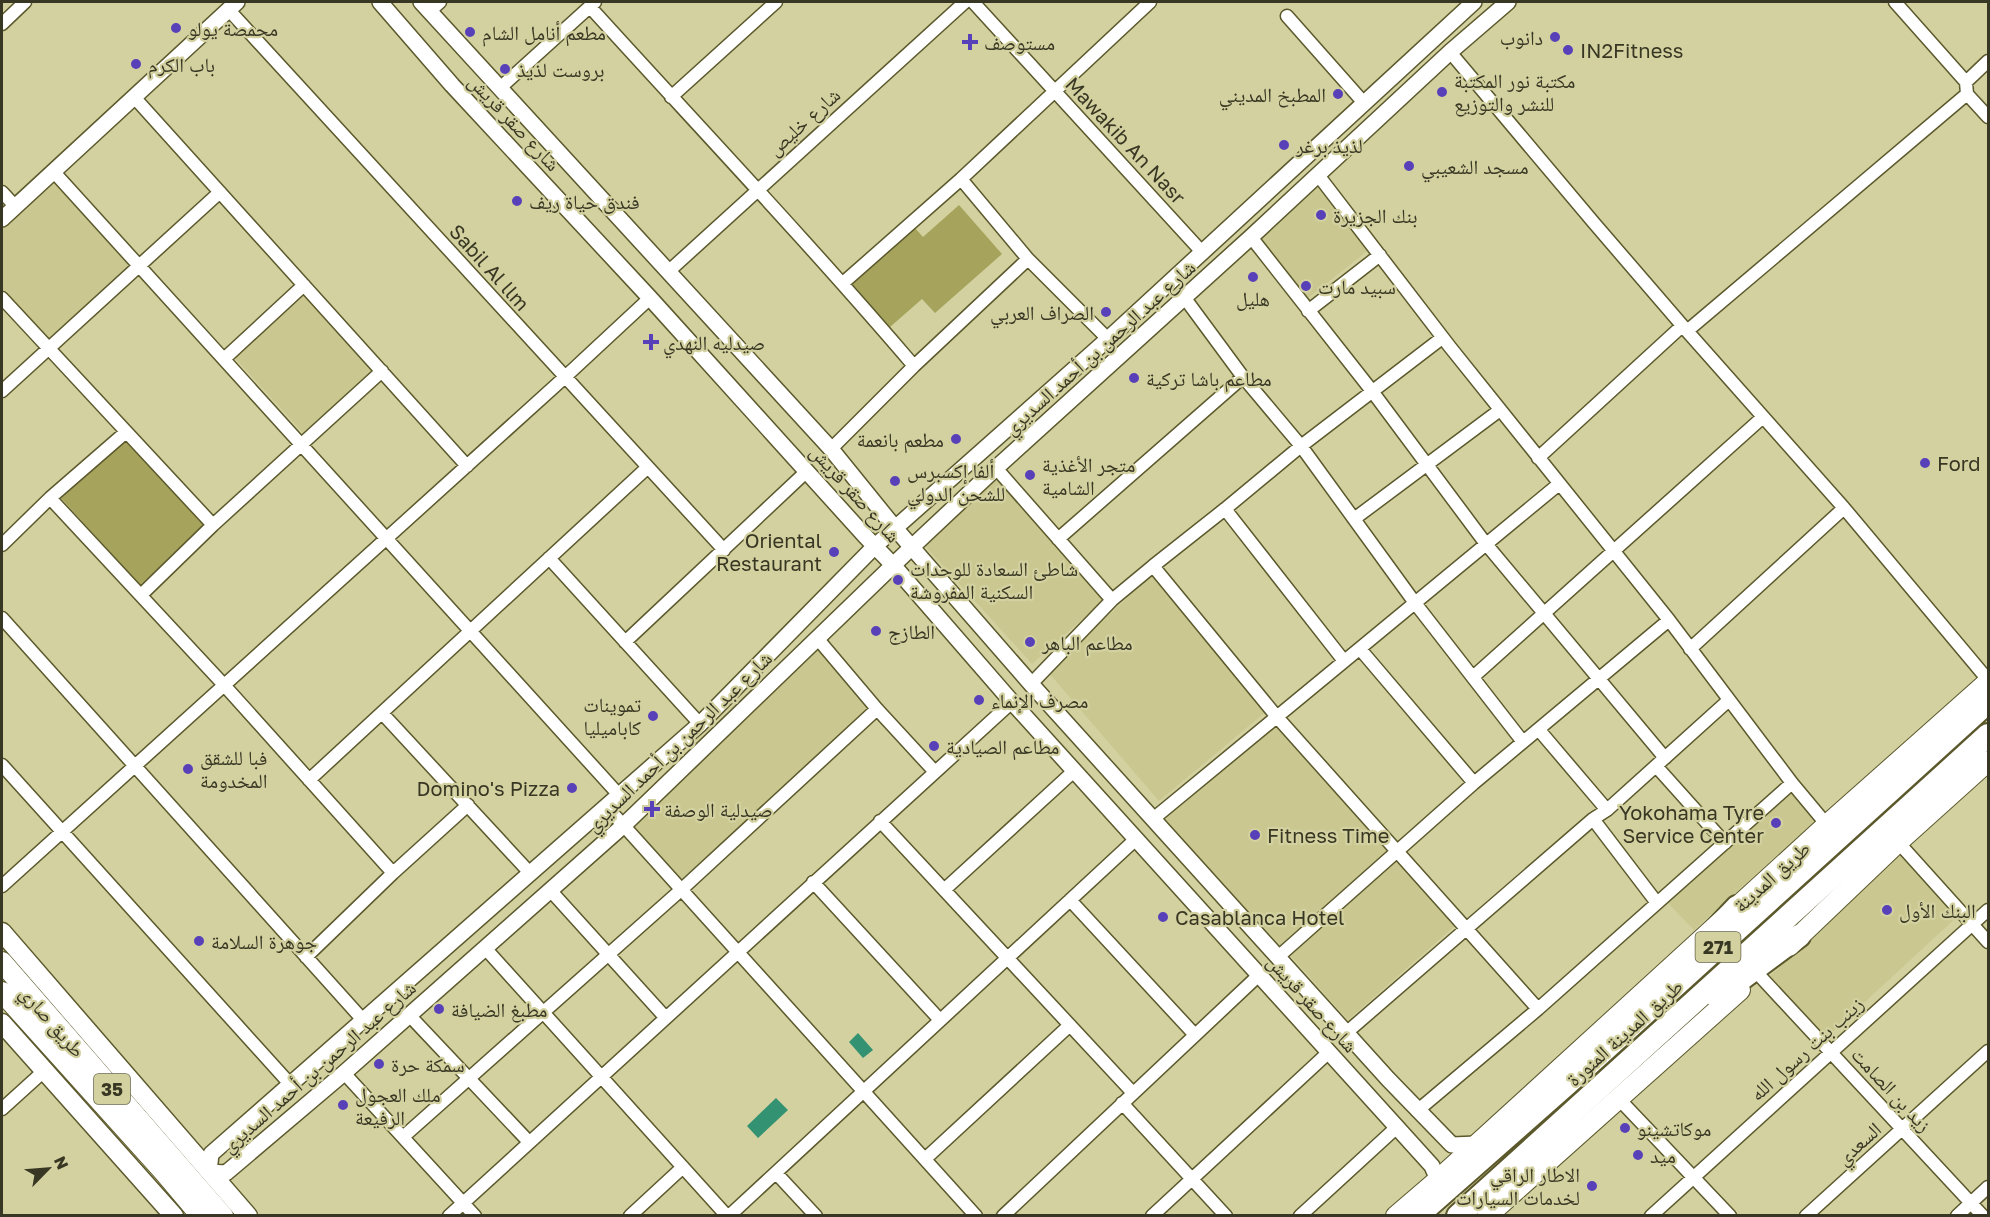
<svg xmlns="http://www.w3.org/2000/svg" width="1990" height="1217" font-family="'Golos Text','Noto Naskh Arabic',sans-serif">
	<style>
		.built { fill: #cac890 }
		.green { fill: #a6a35c }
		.water { fill: #339271 }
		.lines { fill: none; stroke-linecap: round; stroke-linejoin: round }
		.minor-casing { stroke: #5b582b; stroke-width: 15 }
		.tertiary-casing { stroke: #5b582b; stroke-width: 18 }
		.secondary-casing { stroke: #5b582b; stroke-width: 21 }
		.primary-casing { stroke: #5b582b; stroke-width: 22 }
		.motorway-casing { stroke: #5b582b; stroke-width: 26 }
		.minor { stroke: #fff; stroke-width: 12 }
		.tertiary { stroke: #fff; stroke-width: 15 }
		.secondary { stroke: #fff; stroke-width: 18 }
		.primary { stroke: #fff; stroke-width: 20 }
		.motorway { stroke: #fff; stroke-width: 22 }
		.poi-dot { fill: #5840b8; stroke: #d3d1a0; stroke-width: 2 }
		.labels { text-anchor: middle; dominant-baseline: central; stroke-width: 4.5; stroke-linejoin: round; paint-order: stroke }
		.shield { fill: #d3d1a0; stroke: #666548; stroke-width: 1.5 }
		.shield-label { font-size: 18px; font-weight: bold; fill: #383723 }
		.poi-label { font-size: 20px; fill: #383723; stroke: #d3d1a0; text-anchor: start }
		.street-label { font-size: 20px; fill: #383723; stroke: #d3d1a0 }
	</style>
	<rect width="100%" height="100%" fill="#d3d1a0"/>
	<!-- built -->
	<path class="built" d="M 55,177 L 136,266 L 49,342 L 2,293 L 2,224 Z
		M 1316,181 L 1371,248 L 1307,299 L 1256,236 Z
		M 303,292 L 374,370 L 304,434 L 233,356 Z
		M 998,477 L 1104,600 L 1032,664 L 924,545 Z
		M 1154,573 L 1268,710 L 1159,801 L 1048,672 Z
		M 817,644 L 873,708 L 682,884 L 627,825 Z
		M 1274,723 L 1388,850 L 1280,945 L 1161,818 Z
		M 1792,787 L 1816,820 L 1694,930 L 1666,901 Z
		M 1902,853 L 1959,915 L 1827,1037 L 1769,977 Z
		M 1400,858 L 1457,924 L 1348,1020 L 1288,953 Z"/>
	<!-- green -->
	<path class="green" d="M 959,205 L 1002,254 L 935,313 L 922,299 L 890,327 L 852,285 L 915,228 L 923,237 Z
		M 125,436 L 206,525 L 140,585 L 59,496 Z"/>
	<!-- water -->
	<path class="water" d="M 858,1033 L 873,1050 L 863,1058 L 849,1042 Z
		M 776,1098 L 788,1110 L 758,1138 L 747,1126 Z"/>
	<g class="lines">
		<!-- minor casing -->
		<g class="minor-casing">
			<path id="minor" d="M 973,2 L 1202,252
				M 1895,2 L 1966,82 L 1967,94 L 1988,117
				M 590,7 C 698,126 809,243 914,366
				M 228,9 L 724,550
				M 430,11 L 440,2
				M 1287,16 L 1364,103
				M 2,24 L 25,2
				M 1450,52 L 1594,223 L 1687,331 L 1844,508 L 1988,680
				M 1966,82 L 1988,61
				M 500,88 L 595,2
				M 134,97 L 467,466
				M 671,97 L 776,2
				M 53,171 L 619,795
				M 1318,175 L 1450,347 L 1669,620 L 1792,783 L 1827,825
				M 961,179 L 1028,259 L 1108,339
				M 2,192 L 15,206
				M 1251,237 L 1372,391 L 1486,544 L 1665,758
				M 669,271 L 965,2
				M 843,283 L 961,179 L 1150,2
				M 1184,297 L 1243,377 L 1301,446 L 1415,603 L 1523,742
				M 2,298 L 213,525
				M 1308,311 L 1380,255
				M 1687,331 L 1967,94
				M 224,359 L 304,285
				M 2,391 L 220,192
				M 831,449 L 914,366 L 1028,259
				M 1538,458 L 1682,326
				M 996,468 L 1112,600
				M 50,498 L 224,685 L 393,873
				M 1225,509 L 1344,661
				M 1354,519 L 1500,410
				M 1058,539 L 1243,377
				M 2,545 L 50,498 L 126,432
				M 549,558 L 700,724
				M 1153,566 L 1277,717 L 1538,1009
				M 141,595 L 213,525 L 382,371
				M 2,618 L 363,1020
				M 817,638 L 877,709 L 935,772
				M 625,642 L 807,471
				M 1360,649 L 1474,783
				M 1690,649 L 1844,508
				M 1473,677 L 1763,417
				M 1031,684 L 1112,600 L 1153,566 L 1225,509 L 1301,446 L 1442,338
				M 382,713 L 530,873
				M 1539,730 L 1607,810
				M 2,765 L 290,1084
				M 1656,766 L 1725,843
				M 309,780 L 648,467
				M 606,806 L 976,1216
				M 1153,819 L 1559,484
				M 1593,819 L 1657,903
				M 880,821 L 1133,1093
				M 1898,842 L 1988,942
				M 813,882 L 940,1020
				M 2,886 L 565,377 L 650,298
				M 550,890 L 665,1017
				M 944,890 L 1074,771
				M 1070,900 L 1195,1035
				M 485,948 L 727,1216
				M 306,957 L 393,873 L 468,805
				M 1278,957 L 1474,783 L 1669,620
				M 1758,974 L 1983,1216
				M 409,1015 L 529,1142
				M 1346,1033 L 1593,819 L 1607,810 L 1729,700
				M 344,1073 L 475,1216
				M 1618,1098 L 1730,1216
				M 1122,1103 L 1226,1216
				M 2,1109 L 44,1071
				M 1417,1111 L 1538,1009 L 1792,783
				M 403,1137 L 682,889 L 877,709
				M 925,1159 L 1070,1025
				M 776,1173 L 816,1216
				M 449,1216 L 1012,702
				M 630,1216 L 683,1167
				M 729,1216 L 1136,839
				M 1003,1216 L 1259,975
				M 1152,1216 L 1329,1052
				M 1300,1216 L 1397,1127
				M 1651,1216 L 1988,910
				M 1806,1216 L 1988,1051
				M 1957,1216 L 1988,1187"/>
		</g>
		<!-- tertiary casing -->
		<g class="tertiary-casing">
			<path id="tertiary" d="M 380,2 L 452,85 L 650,298 L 865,536 L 893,565 L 1012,702 L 1432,1166 L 1438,1180
				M 421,2 L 831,449 L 895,528 L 1031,684 L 1388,1079 L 1452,1145 L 1477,1144
				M 1474,2 L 1108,339 L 875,546 L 700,724 L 211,1154 L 209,1172 L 226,1173 L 344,1073 L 624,825 L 913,546 L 996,468 L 1251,237 L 1450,52 L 1508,2
				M 2,219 L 237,2"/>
		</g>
		<!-- secondary casing -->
		<g class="secondary-casing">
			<path id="secondary" d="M 2,932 L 248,1216
				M 2,1023 L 174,1216"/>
		</g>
		<!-- primary casing -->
		<g class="primary-casing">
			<path id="primary" d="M 1789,946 L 1898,842 L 1988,761
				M 2,962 L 223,1216
				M 2,992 L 164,1172 L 201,1216
				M 1396,1216 L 1438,1180 L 1827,825 L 1988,682
				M 1487,1216 L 1740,990"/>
		</g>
		<!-- motorway casing -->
		<g class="motorway-casing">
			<path id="motorway" d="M 1703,943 L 1737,907
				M 1717,997 L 1799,936
				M 1417,1216 L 1568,1083 L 1988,702
				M 1458,1216 L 1988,735"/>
		</g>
		<!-- minor -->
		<use href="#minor" class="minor"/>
		<!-- tertiary -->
		<use href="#tertiary" class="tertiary"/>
		<!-- secondary -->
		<use href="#secondary" class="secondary"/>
		<!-- primary -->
		<use href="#primary" class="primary"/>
		<!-- motorway -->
		<use href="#motorway" class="motorway"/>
	</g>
	<!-- markers -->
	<g class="poi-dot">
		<circle cx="176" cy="28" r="6"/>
		<circle cx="470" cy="32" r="6"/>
		<circle cx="1555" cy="37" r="6"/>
		<path d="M967 33h6v6h6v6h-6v6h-6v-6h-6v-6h6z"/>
		<circle cx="1568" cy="50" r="6"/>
		<circle cx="136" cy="64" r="6"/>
		<circle cx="505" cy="69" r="6"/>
		<circle cx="1442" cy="92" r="6"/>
		<circle cx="1338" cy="94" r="6"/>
		<circle cx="1284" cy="145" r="6"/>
		<circle cx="1409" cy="166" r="6"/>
		<circle cx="517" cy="201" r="6"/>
		<circle cx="1321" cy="215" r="6"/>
		<circle cx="1253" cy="277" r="6"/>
		<circle cx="1306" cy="286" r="6"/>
		<circle cx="1106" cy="312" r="6"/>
		<path d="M648 333h6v6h6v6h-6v6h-6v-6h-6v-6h6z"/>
		<circle cx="1134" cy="378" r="6"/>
		<circle cx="956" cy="439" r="6"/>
		<circle cx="1925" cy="463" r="6"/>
		<circle cx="1030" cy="475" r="6"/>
		<circle cx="895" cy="481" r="6"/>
		<circle cx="834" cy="552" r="6"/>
		<circle cx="898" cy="580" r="6"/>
		<circle cx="876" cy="631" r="6"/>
		<circle cx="1030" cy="642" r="6"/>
		<circle cx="979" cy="700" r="6"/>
		<circle cx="653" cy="716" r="6"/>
		<circle cx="934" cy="746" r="6"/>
		<circle cx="188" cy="769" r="6"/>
		<circle cx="572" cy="788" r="6"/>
		<path d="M649 800h6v6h6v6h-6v6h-6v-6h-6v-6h6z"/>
		<circle cx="1776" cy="823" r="6"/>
		<circle cx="1255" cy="835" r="6"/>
		<circle cx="1887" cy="910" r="6"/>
		<circle cx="1163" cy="917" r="6"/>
		<circle cx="199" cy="941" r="6"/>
		<circle cx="439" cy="1009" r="6"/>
		<circle cx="379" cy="1064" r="6"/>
		<circle cx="343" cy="1105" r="6"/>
		<circle cx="1625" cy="1128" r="6"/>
		<circle cx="1638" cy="1155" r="6"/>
		<circle cx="1592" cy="1186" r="6"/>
	</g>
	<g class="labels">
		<!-- shield labels -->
		<g class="shield">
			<rect x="1695.5" y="932" width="45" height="30" rx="4.5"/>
			<rect x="94" y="1074" width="36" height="30" rx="4.5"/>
		</g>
		<g class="shield-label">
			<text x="1718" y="947">271</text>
			<text x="112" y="1089">35</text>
		</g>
		<!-- poi labels -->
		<g class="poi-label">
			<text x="188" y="28">محمصة يولو</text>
			<text x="482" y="32">مطعم أنامل الشام</text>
			<text x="1543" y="37" text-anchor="end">دانوب</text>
			<text x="984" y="42">مستوصف</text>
			<text x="1580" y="50">IN2Fitness</text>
			<text x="148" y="64">باب الكرم</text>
			<text x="517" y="69">بروست لذيذ</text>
			<text x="1454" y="80">مكتبة نور المكتبة<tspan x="1454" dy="23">للنشر والتوزيع</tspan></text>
			<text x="1326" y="94" text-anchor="end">المطبخ المديني</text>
			<text x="1296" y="145">لذيذ برغر</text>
			<text x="1421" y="166">مسجد الشعيبي</text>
			<text x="529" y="201">فندق حياة ريف</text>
			<text x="1333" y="215">بنك الجزيرة</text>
			<text x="1318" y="286">سبيد مارت</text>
			<text x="1253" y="298" text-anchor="middle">هليل</text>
			<text x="1094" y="312" text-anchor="end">الصراف العربي</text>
			<text x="663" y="342">صيدليه النهدي</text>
			<text x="1146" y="378">مطاعم باشا تركية</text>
			<text x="944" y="439" text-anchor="end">مطعم بانعمة</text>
			<text x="1937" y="463">Ford</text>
			<text x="1042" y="464">متجر الأغذية<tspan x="1042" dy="23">الشامية</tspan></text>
			<text x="907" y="470">ألفا إكسبرس<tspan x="907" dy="23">للشحن الدولي</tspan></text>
			<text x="822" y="540" text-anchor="end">Oriental<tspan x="822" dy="23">Restaurant</tspan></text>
			<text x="910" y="568">شاطئ السعادة للوحدات<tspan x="910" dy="23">السكنية المفروشة</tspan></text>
			<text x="888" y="631">الطازج</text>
			<text x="1042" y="642">مطاعم الباهر</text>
			<text x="991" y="700">مصرف الإنماء</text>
			<text x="641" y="704" text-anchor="end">تموينات<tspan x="641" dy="23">كاباميليا</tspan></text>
			<text x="946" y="746">مطاعم الصيادية</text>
			<text x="200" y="757">فبا للشقق<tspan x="200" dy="23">المخدومة</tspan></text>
			<text x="560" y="788" text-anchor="end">Domino's Pizza</text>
			<text x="664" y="809">صيدلية الوصفة</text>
			<text x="1764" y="812" text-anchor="end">Yokohama Tyre<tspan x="1764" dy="23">Service Center</tspan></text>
			<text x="1267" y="835">Fitness Time</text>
			<text x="1899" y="910">البنك الأول</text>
			<text x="1175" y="917">Casablanca Hotel</text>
			<text x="211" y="941">جوهرة السلامة</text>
			<text x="451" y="1009">مطبغ الضيافة</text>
			<text x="391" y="1064">سمكة حرة</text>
			<text x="355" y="1094">ملك العجول<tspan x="355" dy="23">الرفيعة</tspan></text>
			<text x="1637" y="1128">موكاتشينو</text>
			<text x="1650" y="1155">ميد</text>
			<text x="1580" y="1174" text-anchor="end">الاطار الراقي<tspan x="1580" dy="23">لخدمات السيارات</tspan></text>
		</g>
		<!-- street labels -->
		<g class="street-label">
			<text transform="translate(803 121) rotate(-42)">شارع خليص</text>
			<text transform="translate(515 122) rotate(47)">شارع صقر قريش</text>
			<text transform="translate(1126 140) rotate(47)">Mawakib An Nasr</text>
			<text transform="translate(490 267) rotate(48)">Sabil Al llm</text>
			<text transform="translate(1099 347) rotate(-42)">شارع عبد الرحمن بن أحمد السديري</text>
			<text transform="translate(856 493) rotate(48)">شارع صقر قريش</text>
			<text transform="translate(678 741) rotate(-44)">شارع عبد الرحمن بن أحمد السديري</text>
			<text transform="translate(1771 876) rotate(-42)">طريق المدينة</text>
			<text transform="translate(1313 1003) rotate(48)">شارع صقر قريش</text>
			<text transform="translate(53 1021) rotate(49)">طريق صاري</text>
			<text transform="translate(1624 1032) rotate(-42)">طريق المدينة المنورة</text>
			<text transform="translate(1806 1048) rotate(-42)">زينب بنت رسول الله</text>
			<text transform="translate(318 1066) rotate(-41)">شارع عبد الرحمن بن أحمد السديري</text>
			<text transform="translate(1892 1089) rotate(47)">زيد بن الصامت</text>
			<text transform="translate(1858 1143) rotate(-42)">السعدي</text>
		</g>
	</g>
	<!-- border -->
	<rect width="1990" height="1217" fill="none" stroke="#383723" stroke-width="6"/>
	<!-- north arrow -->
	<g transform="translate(48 1169) rotate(65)" stroke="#d3d1a0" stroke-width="4.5" paint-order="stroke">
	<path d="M0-4.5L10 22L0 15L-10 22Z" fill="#383723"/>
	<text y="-9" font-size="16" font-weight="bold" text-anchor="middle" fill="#383723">N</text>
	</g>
</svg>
